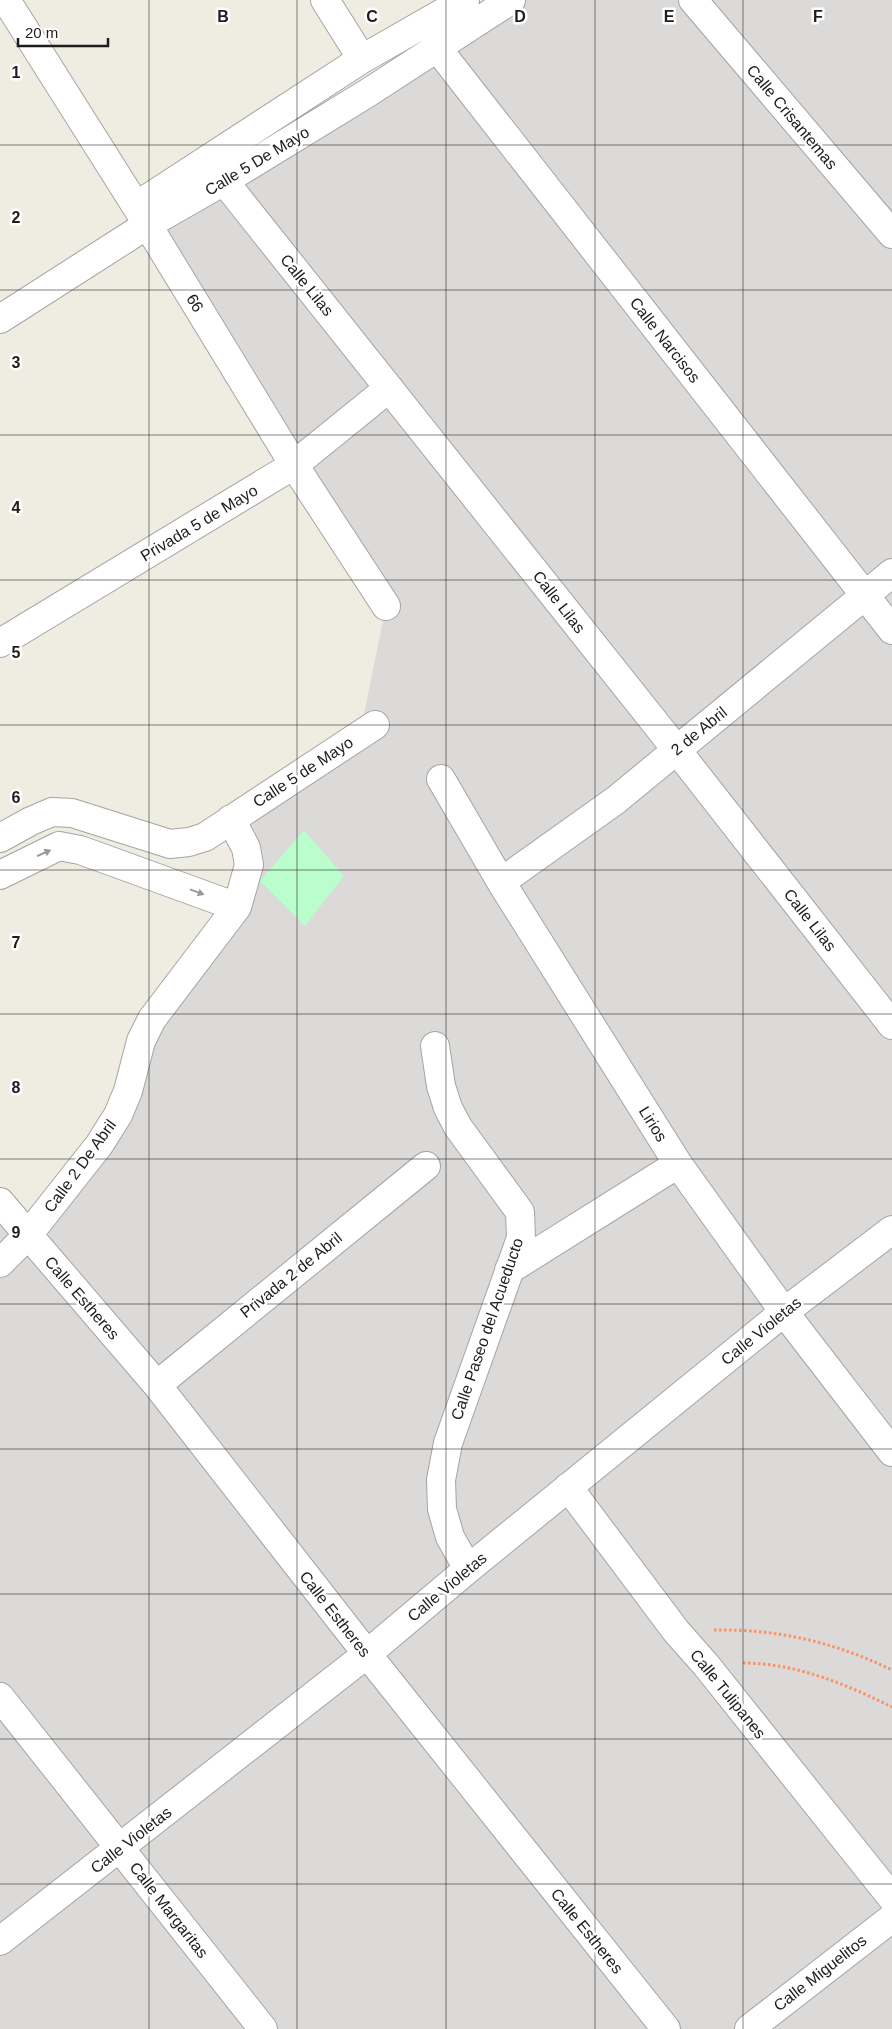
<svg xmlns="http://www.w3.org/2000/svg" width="892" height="2029" font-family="Arial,sans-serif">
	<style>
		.residential { fill: #dbdad9 }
		.park { fill: #b9fecc }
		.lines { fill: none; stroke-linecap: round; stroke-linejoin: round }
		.minor-casing { stroke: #a4a4a4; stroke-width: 30 }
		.path { stroke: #ff9062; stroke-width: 3; stroke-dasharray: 2.5 2.5; stroke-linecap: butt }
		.minor { stroke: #fff; stroke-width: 28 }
		.oneway { fill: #999 }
		.grid { fill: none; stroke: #1d1d1d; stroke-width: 1; stroke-opacity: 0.55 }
		.labels { text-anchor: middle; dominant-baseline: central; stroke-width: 5; stroke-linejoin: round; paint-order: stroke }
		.street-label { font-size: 16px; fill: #1d1d1d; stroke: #fff }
		.grid-label { font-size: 16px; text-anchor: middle; font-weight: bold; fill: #1d1d1d; stroke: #fff; stroke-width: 5; stroke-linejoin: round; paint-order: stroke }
	</style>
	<rect width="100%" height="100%" fill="#efede1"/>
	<!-- residential -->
	<path class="residential" d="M 511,0 L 892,0 L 892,2029 L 0,2029 L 0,1192 L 24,1219 L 88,1136 L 109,1104 L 228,909 L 237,868 L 231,849 L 217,815 L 364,714 L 386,606 L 147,225 Z"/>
	<!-- park -->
	<path class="park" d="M 304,830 L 344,876 L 305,926 L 260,881 Z"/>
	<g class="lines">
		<!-- minor casing -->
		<g class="minor-casing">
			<path id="minor" d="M 6,0 L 136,206 L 294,465 L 386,606
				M 325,0 L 362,59
				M 693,0 L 892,234
				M 438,49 L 892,630
				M 224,181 L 676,749 L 892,1025
				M 136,206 L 362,59 L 465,0
				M 0,319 L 147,225 L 224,181 L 366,94 L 511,0
				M 0,643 L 294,465 L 389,388
				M 441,779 L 501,882 L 678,1164 L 784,1312 L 892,1452
				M 0,838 L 31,821 L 52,812 L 72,813 L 170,844 L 189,842 L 205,837 L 375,725
				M 0,875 L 59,846 L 80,850 L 105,859 L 237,907
				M 501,882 L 616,800 L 892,573
				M 435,1046 L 441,1086 L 448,1108 L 458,1127 L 520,1212 L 521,1238 L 448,1443 L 441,1480 L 442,1509 L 450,1537 L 468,1569
				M 0,1202 L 157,1385 L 367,1654 L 666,2029
				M 0,1263 L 28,1235 L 99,1145 L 118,1115 L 128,1091 L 141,1041 L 152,1019 L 237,907 L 249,865 L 246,848 L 231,819
				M 509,1270 L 678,1164
				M 157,1385 L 426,1166
				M 568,1487 L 676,1631 L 706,1665 L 892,1898
				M 0,1697 L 263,2029
				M 0,1941 L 367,1654 L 468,1569 L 784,1312 L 892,1230
				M 749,2029 L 892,1918"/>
		</g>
		<!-- path -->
		<path class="path" d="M 714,1630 C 778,1629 834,1642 892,1670
			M 743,1663 C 796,1663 845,1684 892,1707"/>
		<!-- minor -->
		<use href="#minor" class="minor"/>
	</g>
	<!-- one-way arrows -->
	<defs><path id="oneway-solid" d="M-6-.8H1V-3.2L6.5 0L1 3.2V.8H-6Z" transform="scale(1.25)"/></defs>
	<g class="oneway">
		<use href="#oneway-solid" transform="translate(44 853) rotate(-24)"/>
		<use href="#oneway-solid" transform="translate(197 892) rotate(20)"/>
	</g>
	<!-- grid -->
	<path class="grid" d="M 149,0 L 149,2029M 297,0 L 297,2029M 446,0 L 446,2029M 595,0 L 595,2029M 743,0 L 743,2029M 0,145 L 892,145M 0,290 L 892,290M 0,435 L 892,435M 0,580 L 892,580M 0,725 L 892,725M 0,870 L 892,870M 0,1014 L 892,1014M 0,1159 L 892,1159M 0,1304 L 892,1304M 0,1449 L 892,1449M 0,1594 L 892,1594M 0,1739 L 892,1739M 0,1884 L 892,1884"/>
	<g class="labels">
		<!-- street labels -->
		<g class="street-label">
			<text transform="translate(792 117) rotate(50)">Calle Crisantemas</text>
			<text transform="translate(257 161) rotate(-31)">Calle 5 De Mayo</text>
			<text transform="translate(307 285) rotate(51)">Calle Lilas</text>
			<text transform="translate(195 303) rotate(59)">66</text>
			<text transform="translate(665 340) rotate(52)">Calle Narcisos</text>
			<text transform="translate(199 523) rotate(-31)">Privada 5 de Mayo</text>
			<text transform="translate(559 602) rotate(52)">Calle Lilas</text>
			<text transform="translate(699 731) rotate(-39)">2 de Abril</text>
			<text transform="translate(303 772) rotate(-33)">Calle 5 de Mayo</text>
			<text transform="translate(810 920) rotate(52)">Calle Lilas</text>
			<text transform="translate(653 1124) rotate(58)">Lirios</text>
			<text transform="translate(80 1166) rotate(-54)">Calle 2 De Abril</text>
			<text transform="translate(291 1275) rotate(-39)">Privada 2 de Abril</text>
			<text transform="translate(82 1298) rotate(49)">Calle Estheres</text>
			<text transform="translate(487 1329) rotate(-71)">Calle Paseo del Acueducto</text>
			<text transform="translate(761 1331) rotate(-39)">Calle Violetas</text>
			<text transform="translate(447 1587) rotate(-40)">Calle Violetas</text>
			<text transform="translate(335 1614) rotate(52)">Calle Estheres</text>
			<text transform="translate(728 1694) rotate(51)">Calle Tulipanes</text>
			<text transform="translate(131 1840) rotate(-38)">Calle Violetas</text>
			<text transform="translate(169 1910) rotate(52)">Calle Margaritas</text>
			<text transform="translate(587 1931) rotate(51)">Calle Estheres</text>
			<text transform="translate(820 1973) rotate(-38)">Calle Miguelitos</text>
		</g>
	</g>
	<g class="grid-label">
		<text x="223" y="22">B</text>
		<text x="372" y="22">C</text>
		<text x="520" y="22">D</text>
		<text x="669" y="22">E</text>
		<text x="818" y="22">F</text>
		<text x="16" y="78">1</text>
		<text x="16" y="223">2</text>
		<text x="16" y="368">3</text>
		<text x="16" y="513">4</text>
		<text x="16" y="658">5</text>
		<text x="16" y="803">6</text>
		<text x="16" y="948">7</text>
		<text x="16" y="1093">8</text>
		<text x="16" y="1238">9</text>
	</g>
	<!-- scale -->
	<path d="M18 38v8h90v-8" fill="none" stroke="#1d1d1d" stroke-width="2.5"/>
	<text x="25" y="38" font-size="15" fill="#1d1d1d" stroke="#ffffff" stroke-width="4" paint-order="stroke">20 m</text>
</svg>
